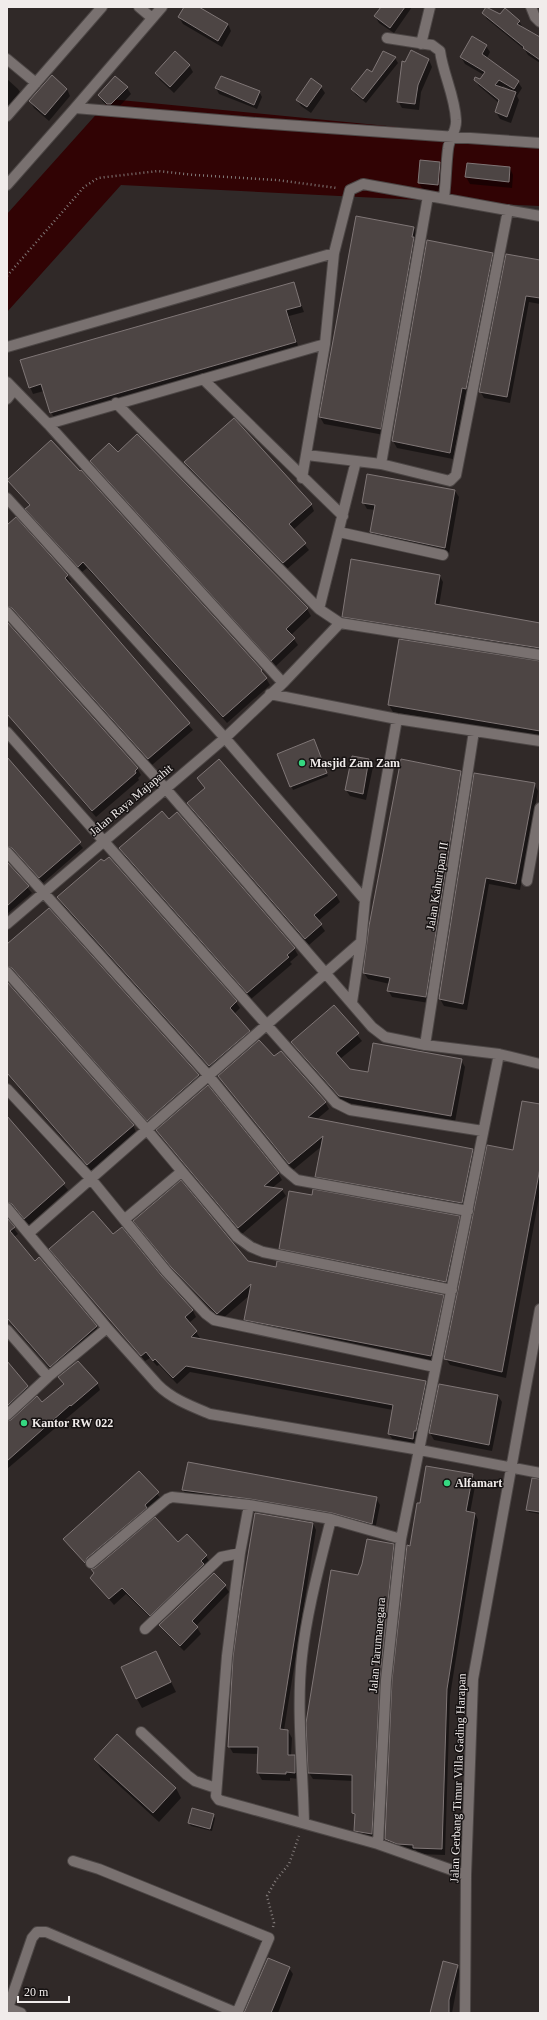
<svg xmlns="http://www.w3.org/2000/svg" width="547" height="2020" font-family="Georgia,serif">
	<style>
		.water { fill: #310304 }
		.shadow { fill: #0007; fill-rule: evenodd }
		.building { fill: #4d4544; stroke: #7f7676 }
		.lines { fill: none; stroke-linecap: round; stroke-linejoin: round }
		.street-casing { stroke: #4c4645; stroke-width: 12 }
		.path { stroke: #807a79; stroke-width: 2.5; stroke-dasharray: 1 3; stroke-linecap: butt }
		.street { stroke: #797170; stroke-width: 10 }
		.poi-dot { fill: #35d881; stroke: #161212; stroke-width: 1.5 }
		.labels { text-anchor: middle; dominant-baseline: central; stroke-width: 3; stroke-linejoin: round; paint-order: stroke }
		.poi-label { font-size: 12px; font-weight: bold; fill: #f1eceb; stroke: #161212; text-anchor: start }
		.street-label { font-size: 12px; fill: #f1eceb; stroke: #161212 }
	</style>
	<rect width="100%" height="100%" fill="#302928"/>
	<!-- water -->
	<path class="water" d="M 110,99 L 540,141 L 540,206 L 121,185 L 7,312 L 7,214 Z"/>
	<!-- shadow -->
	<path class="shadow" d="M 185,7 L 197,7 L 228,24 L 231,31 L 222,47 L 183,24 L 179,17 Z
		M 382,7 L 412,7 L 394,33 L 379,23 L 375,16 Z
		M 483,13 L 519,21 L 523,28 L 540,38 L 540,63 L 528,55 L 525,50 L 487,19 Z
		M 486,46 L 490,52 L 487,58 L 518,82 L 522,88 L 517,96 L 519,100 L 511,123 L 500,119 L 496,112 L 499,103 L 479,86 L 475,80 L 480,80 L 484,75 L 465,64 L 461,57 ZM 503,86 L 509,89 L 508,90 L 501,88 Z
		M 384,52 L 395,58 L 398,63 L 366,103 L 355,94 L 352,89 L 373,74 Z
		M 411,52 L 429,60 L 432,67 L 421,92 L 419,110 L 402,108 L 398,101 L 406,64 Z
		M 189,65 L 193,72 L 174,93 L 160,80 L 156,73 Z
		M 7,79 L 18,89 L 22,95 L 7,112 Z
		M 312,79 L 321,87 L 325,93 L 311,113 L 301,106 L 297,100 Z
		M 127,88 L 131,94 L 115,111 L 112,110 L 103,102 L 99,95 Z
		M 216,88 L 259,91 L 262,97 L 257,109 L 219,94 Z
		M 67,89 L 70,96 L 49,121 L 34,108 L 30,101 Z
		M 440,163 L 443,170 L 442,191 L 423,190 L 419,183 Z
		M 467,164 L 510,168 L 513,175 L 512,188 L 470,184 L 466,177 Z
		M 414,228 L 417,235 L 384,435 L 324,424 L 320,417 Z
		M 428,241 L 492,254 L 496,260 L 470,395 L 466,394 L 453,459 L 397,448 L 393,441 Z
		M 540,261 L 540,304 L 529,302 L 510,403 L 484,398 L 480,391 Z
		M 293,283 L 304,312 L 289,316 L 299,349 L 54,419 L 44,391 L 33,394 L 30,387 Z
		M 137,435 L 307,609 L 311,616 L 291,635 L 298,645 L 276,666 L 95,467 L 91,461 L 118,454 Z
		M 185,463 L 311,504 L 314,511 L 293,530 L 309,550 L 287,569 L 189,469 Z
		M 8,480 L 261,670 L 270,685 L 227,723 L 87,568 L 82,572 L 30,515 L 27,509 L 30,506 Z
		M 455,491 L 459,497 L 449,554 L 375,539 L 371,532 L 375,510 L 367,509 L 363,502 Z
		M 15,518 L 67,576 L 71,582 L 69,584 L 193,730 L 152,765 L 17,614 L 10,612 L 7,613 L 7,526 Z
		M 439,575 L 443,582 L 439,606 L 540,624 L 540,654 L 347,623 L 343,617 Z
		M 7,623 L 137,768 L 141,775 L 138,778 L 139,780 L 96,817 L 7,714 Z
		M 540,662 L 540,737 L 393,712 L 389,705 Z
		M 315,743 L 328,776 L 293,790 L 278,754 Z
		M 7,759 L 83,848 L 43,883 L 16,853 L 7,852 Z
		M 369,760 L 373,767 L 366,800 L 350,796 L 346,790 Z
		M 461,772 L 464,778 L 429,1003 L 392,997 L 388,990 L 390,984 L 368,979 L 364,973 Z
		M 475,774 L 534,784 L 538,791 L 520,890 L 489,884 L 467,1010 L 444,1006 L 440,999 Z
		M 198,778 L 336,895 L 340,902 L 318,921 L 325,931 L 309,945 L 192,810 L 188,803 L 205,789 Z
		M 120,849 L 294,948 L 298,955 L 290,962 L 292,964 L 251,999 L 124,855 Z
		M 109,858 L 236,1002 L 240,1008 L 234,1014 L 253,1038 L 213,1072 L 62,904 L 58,898 Z
		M 7,863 L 32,893 L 7,914 Z
		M 49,910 L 199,1076 L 202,1082 L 152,1127 L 17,974 L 13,972 L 7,973 L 7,946 Z
		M 7,983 L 133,1125 L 136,1132 L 91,1171 L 7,1074 Z
		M 334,1006 L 362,1041 L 340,1059 L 349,1069 L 369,1073 L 461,1060 L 465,1067 L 455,1122 L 343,1102 L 292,1043 Z
		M 274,1058 L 325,1102 L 329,1109 L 316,1120 L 473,1149 L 476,1156 L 466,1209 L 320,1183 L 316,1176 L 322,1146 L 293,1170 L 219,1077 Z
		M 540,1105 L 540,1192 L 506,1378 L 450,1365 L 446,1359 L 514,1151 Z
		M 7,1117 L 68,1190 L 29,1225 L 14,1208 L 7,1209 Z
		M 157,1131 L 278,1173 L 282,1180 L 272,1188 L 282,1190 L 286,1196 L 242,1234 Z
		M 459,1217 L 463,1224 L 450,1288 L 284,1255 L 280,1248 Z
		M 7,1219 L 18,1234 L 14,1237 L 96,1326 L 99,1333 L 54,1373 L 7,1319 Z
		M 138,1227 L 248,1262 L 443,1296 L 447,1302 L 435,1362 L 249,1326 L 245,1320 L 250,1295 L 221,1320 L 176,1273 Z
		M 113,1235 L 160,1276 L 193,1311 L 196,1317 L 189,1323 L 196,1332 L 200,1338 L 198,1339 L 426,1382 L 429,1388 L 416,1445 L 393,1440 L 389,1434 L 393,1410 L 190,1372 L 177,1384 L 159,1365 L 157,1366 L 150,1358 L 145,1361 L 51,1249 Z
		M 7,1363 L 31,1393 L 7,1416 Z
		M 59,1377 L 97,1383 L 100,1390 L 7,1469 L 7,1422 L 42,1404 L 64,1385 Z
		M 440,1385 L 498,1396 L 502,1402 L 492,1451 L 434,1440 L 430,1433 Z
		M 139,1472 L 162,1500 L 89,1568 L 65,1539 Z
		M 472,1475 L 476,1481 L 470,1513 L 475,1513 L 478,1520 L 450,1696 L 445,1855 L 418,1854 L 416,1850 L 402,1850 L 389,1846 L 386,1839 L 420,1504 Z
		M 540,1484 L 540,1514 L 529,1512 L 527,1509 Z
		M 183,1490 L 376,1498 L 380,1505 L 375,1530 L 187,1496 Z
		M 313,1523 L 316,1530 L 284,1730 L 288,1731 L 292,1738 L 291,1756 L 294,1756 L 298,1763 L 299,1779 L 290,1778 L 290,1781 L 262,1780 L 258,1773 L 259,1754 L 233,1753 L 229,1746 Z
		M 178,1543 L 206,1556 L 210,1562 L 154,1621 L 126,1594 L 114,1605 L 91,1578 Z
		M 393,1545 L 397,1551 L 375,1840 L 359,1837 L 355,1830 L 356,1818 L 353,1813 L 353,1781 L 313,1779 L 309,1773 L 358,1576 Z
		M 225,1586 L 229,1592 L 196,1626 L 201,1634 L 184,1651 L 164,1631 L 160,1625 Z
		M 156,1652 L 176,1692 L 142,1708 L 137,1699 Z
		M 95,1759 L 176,1788 L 181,1798 L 159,1822 L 101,1769 Z
		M 213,1815 L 215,1818 L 212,1831 L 191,1826 L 189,1823 Z
		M 457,1966 L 460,1971 L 452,2013 L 432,2013 Z
		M 289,1968 L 293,1974 L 278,2013 L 245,2013 Z"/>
	<!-- building -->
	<path class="building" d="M 184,7 L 199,7 L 228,24 L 218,41 L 178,17 Z
		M 381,7 L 405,7 L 390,28 L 374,16 Z
		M 486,7 L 500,14 L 505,8 L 520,21 L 517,24 L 540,37 L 540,60 L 523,48 L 524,47 L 482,13 Z
		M 472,36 L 487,45 L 482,54 L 519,81 L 514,89 L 499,80 L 495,85 L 516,92 L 507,117 L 495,112 L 499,100 L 474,80 L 475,77 L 480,79 L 485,72 L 460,57 Z
		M 411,50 L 429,59 L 418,85 L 415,104 L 397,102 L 402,61 L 405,62 Z
		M 175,51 L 190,65 L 170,87 L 155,73 Z
		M 383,51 L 396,57 L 363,99 L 351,89 L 367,69 L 372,72 Z
		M 52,75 L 67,89 L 45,115 L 29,101 Z
		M 115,76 L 128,87 L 111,104 L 107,104 L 98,95 Z
		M 221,76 L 260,91 L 254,105 L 215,88 Z
		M 311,78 L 322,86 L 307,107 L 296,100 Z
		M 420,160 L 440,162 L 438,185 L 418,183 Z
		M 467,163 L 510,167 L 509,182 L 465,177 Z
		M 356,216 L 414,227 L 412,237 L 414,237 L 381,429 L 319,417 Z
		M 427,240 L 493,253 L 466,389 L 462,388 L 450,453 L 392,441 Z
		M 506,254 L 540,260 L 540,298 L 526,296 L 507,397 L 479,392 Z
		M 294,282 L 301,306 L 286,310 L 296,342 L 50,413 L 41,384 L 29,388 L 20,360 Z
		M 234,418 L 312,504 L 289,524 L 306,543 L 283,563 L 184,462 Z
		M 137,434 L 308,608 L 286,629 L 295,638 L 271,661 L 90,461 L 109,443 L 118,452 Z
		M 51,440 L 80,471 L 81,470 L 262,670 L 261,671 L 267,678 L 223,717 L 83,562 L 78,567 L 25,509 L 30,505 L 7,480 Z
		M 367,474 L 455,490 L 445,548 L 370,532 L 375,505 L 362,503 Z
		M 16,517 L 68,575 L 65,578 L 190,723 L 148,759 L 12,608 L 7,606 L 7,525 Z
		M 351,559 L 440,575 L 435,604 L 540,623 L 540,648 L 342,617 Z
		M 7,622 L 138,768 L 135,771 L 136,773 L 92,811 L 7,714 Z
		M 399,639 L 540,661 L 540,731 L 388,705 Z
		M 314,739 L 327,773 L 290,787 L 277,754 Z
		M 352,756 L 369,759 L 363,794 L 345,790 Z
		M 7,757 L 81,842 L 39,878 L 12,848 L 7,846 Z
		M 219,759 L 337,895 L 314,915 L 322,924 L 305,939 L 187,803 L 205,788 L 197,778 Z
		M 401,759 L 461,771 L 426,997 L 387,991 L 390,978 L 363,973 L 369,926 Z
		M 474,773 L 535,783 L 516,884 L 486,878 L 463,1004 L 439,999 Z
		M 162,811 L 169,819 L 177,812 L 295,948 L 287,955 L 289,957 L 247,993 L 119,848 Z
		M 109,857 L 237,1001 L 230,1008 L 250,1031 L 209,1066 L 57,897 L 101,859 L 104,861 Z
		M 7,862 L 29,886 L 7,906 Z
		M 49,908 L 199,1075 L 147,1121 L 12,968 L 7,966 L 7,944 Z
		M 7,982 L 134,1125 L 87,1165 L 7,1073 Z
		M 334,1005 L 359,1033 L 336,1053 L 350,1069 L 368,1072 L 373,1043 L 462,1059 L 451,1116 L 339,1096 L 291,1042 Z
		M 259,1040 L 274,1056 L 281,1051 L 326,1102 L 308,1117 L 473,1149 L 462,1203 L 315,1177 L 323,1136 L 289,1164 L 218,1076 Z
		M 208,1085 L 279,1173 L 264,1186 L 283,1189 L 238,1228 L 156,1130 Z
		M 522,1101 L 540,1104 L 540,1168 L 502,1372 L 444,1359 L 487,1145 L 513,1150 Z
		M 7,1116 L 65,1183 L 24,1219 L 12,1204 L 7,1202 Z
		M 181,1180 L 248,1261 L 276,1267 L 277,1261 L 444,1295 L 431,1356 L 244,1320 L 251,1284 L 217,1314 L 171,1267 L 133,1221 Z
		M 313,1189 L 460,1216 L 446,1282 L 279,1249 L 289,1191 L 312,1195 Z
		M 93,1211 L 113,1234 L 122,1227 L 161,1275 L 193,1310 L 185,1317 L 197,1331 L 191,1337 L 426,1381 L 416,1431 L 414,1431 L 413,1439 L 388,1434 L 393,1405 L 186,1366 L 173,1378 L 155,1359 L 153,1361 L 146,1352 L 141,1356 L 49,1249 Z
		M 7,1218 L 15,1227 L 10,1231 L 35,1261 L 39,1257 L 97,1326 L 50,1367 L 7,1318 Z
		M 7,1361 L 28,1386 L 7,1406 Z
		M 78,1361 L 98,1383 L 71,1406 L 70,1405 L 7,1461 L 7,1421 L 11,1420 L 37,1396 L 42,1402 L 64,1384 L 58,1377 Z
		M 439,1384 L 498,1395 L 489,1445 L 429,1433 Z
		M 188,1462 L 377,1497 L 372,1524 L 332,1513 L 250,1499 L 182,1490 Z
		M 426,1466 L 473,1474 L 466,1511 L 475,1513 L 447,1689 L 442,1849 L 413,1848 L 413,1845 L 397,1844 L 385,1839 L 392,1680 L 407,1545 L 410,1546 L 417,1503 L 420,1503 Z
		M 139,1471 L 159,1492 L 145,1505 L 147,1508 L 87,1558 L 85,1563 L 63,1539 Z
		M 532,1478 L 540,1479 L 540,1512 L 526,1510 Z
		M 255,1513 L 313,1523 L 280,1729 L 288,1730 L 288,1755 L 295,1755 L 295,1773 L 286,1772 L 286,1774 L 257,1773 L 258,1747 L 228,1747 L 233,1657 L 242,1591 Z
		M 155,1517 L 178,1542 L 187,1534 L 207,1555 L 201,1561 L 204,1564 L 150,1616 L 122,1588 L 109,1599 L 90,1578 L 94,1573 L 91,1569 L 95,1568 Z
		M 367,1539 L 394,1544 L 380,1679 L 372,1834 L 354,1831 L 355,1814 L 352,1813 L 352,1775 L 308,1773 L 306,1723 L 331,1570 L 358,1575 L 362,1564 Z
		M 214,1573 L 226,1585 L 192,1621 L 198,1627 L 180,1646 L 159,1625 Z
		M 156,1651 L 171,1682 L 136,1699 L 121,1667 Z
		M 117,1734 L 176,1788 L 153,1813 L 94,1759 Z
		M 192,1808 L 214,1814 L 210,1829 L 188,1823 Z
		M 268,1958 L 290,1967 L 271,2013 L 244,2013 Z
		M 443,1961 L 458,1965 L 449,2000 L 449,2013 L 430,2013 Z"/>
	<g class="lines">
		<!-- street casing -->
		<g class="street-casing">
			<path id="street" d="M 139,7 L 152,18
				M 162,7 L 75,108 L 257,123 L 540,143
				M 531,7 L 535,17 L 540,22
				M 387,38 L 432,45 L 440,51 C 443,74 455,96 456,120 C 457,131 449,138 448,149 C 446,165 446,182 444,198
				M 421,44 L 430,7
				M 7,59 L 36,83
				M 7,116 L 102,7
				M 7,185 L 75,108
				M 7,347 L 334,253
				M 203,379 L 343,516
				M 7,382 L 48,424 L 283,683
				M 7,399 L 14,390
				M 116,403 L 319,609
				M 48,424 L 325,344
				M 307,455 L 381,464 L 450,481 L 456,475 L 508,210
				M 381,464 L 428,196
				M 302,478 L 325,344 L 334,253 L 350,190 L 363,184 L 540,216
				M 7,498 L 225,738 L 365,900
				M 339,532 L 443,555
				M 7,612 L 166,789 L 372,1027 L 385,1037 L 425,1045 L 499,1054 L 540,1064
				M 340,623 L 540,655
				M 270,694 L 397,719 L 540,741
				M 7,732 L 336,1103 L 350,1110 L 483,1131
				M 7,852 L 208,1075 L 285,1170 L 297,1180 L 468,1211
				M 527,881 L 540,808
				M 7,924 L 225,738 L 283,683 L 340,623 L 319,609 L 356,461
				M 7,972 L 147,1130 L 237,1237 L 251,1247 L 263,1252 L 452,1290
				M 352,1002 L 361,942 L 365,900 L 397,719
				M 425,1045 L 474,731
				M 7,1089 L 91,1179 L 166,1271 L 206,1314 L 214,1320 L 435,1367
				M 7,1208 L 107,1328 L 158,1385 C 172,1399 191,1406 210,1414 L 420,1450 L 540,1473
				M 125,1219 L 181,1172
				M 29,1233 L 361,942
				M 7,1330 L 48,1377
				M 7,1415 L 48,1377 L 107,1328
				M 249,1505 L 240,1553 L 227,1656 L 216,1796 L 219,1800 L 378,1844 L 466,1875
				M 91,1563 L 167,1499 L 172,1497 L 249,1505 L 331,1519 L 401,1539
				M 145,1629 L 221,1557 L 240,1553
				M 141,1732 L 187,1775 L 195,1781 L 216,1788
				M 304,1823 C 303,1770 296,1708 302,1656 C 307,1610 320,1564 331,1519
				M 378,1844 L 386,1680 L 401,1539 L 499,1054
				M 73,1861 L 99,1869 L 269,1938 L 237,2013
				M 21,2013 L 8,2008 L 32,1938 L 37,1932 L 46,1932 L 237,2013
				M 465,2013 L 466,1875 L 473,1679 L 540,1309"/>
		</g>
		<!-- path -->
		<path class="path" d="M 7,276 L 84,187 L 98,178 L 158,171 L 194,175 L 277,180 L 337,188
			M 273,1927 L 274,1923 L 267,1896 L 276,1880 L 289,1864 L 299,1836"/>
		<!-- street -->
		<use href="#street" class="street"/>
	</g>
	<!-- markers -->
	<g class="poi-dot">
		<circle cx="302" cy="763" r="4"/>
		<circle cx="24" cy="1423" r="4"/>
		<circle cx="447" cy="1483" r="4"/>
	</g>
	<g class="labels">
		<!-- poi labels -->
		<g class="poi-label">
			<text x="310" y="763">Masjid Zam Zam</text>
			<text x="32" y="1423">Kantor RW 022</text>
			<text x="455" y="1483">Alfamart</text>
		</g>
		<!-- street labels -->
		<g class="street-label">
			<text transform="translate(131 800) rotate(-40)">Jalan Raya Majapahit</text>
			<text transform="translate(437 886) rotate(-81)">Jalan Kahuripan II</text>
			<text transform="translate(377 1645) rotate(-85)">Jalan Tarumanegara</text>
			<text transform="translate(458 1778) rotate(-88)">Jalan Gerbang Timur Villa Gading Harapan</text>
		</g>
	</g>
	<!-- border -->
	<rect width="547" height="2020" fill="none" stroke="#f1eceb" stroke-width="16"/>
	<!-- scale -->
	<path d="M18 1996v6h51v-6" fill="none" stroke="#f1eceb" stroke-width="2"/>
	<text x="24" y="1996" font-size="12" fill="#f1eceb" stroke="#161212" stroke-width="3" paint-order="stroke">20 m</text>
</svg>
